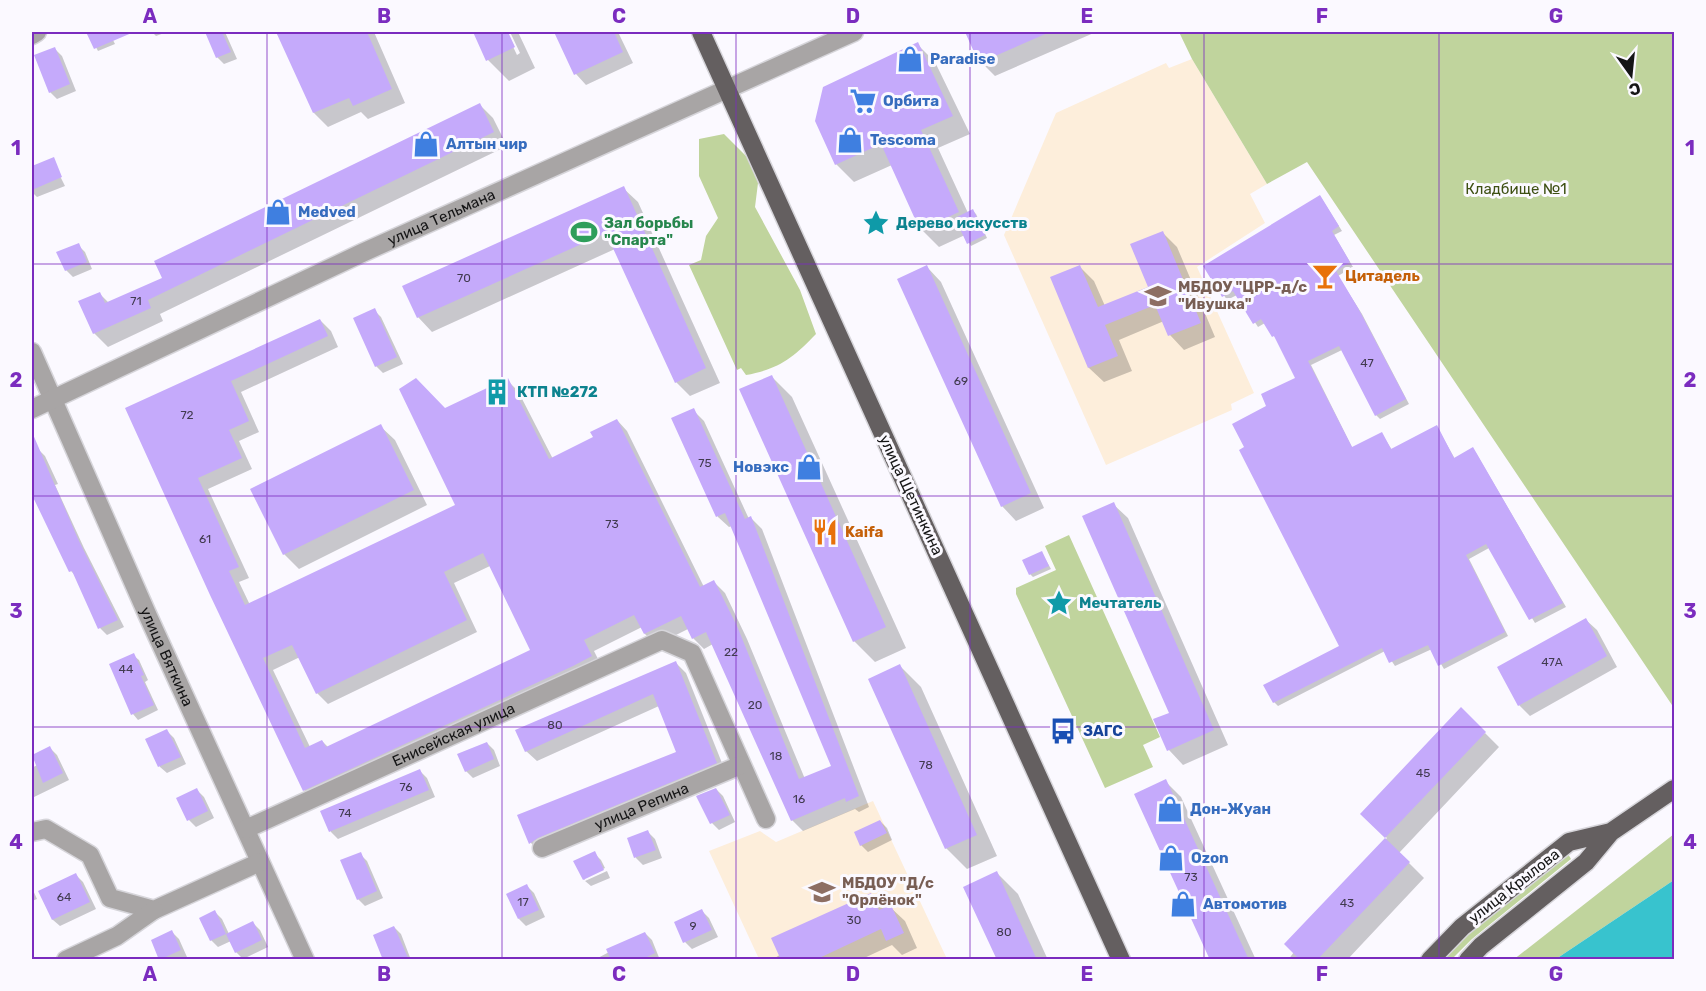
<svg xmlns="http://www.w3.org/2000/svg" width="1706" height="991" font-family="Rubik,sans-serif">
	<style>
		.education { fill: #fdeedb }
		.green { fill: #c0d49d }
		.water { fill: #38c3ce }
		.shadow { fill: #0003; fill-rule: evenodd }
		.building { fill: #c5aafb; fill-rule: evenodd }
		.lines { fill: none; stroke-linecap: round; stroke-linejoin: round }
		.street-casing { stroke: #d6d5da; stroke-width: 21 }
		.primary-casing { stroke: #d6d5da; stroke-width: 21 }
		.street { stroke: #a8a5a5; stroke-width: 18 }
		.primary { stroke: #645f60; stroke-width: 18 }
		.grid { fill: none; stroke: #7b2cbf; stroke-width: 1.5; stroke-opacity: 0.55 }
		.labels { text-anchor: middle; dominant-baseline: central; stroke-width: 6; stroke-linejoin: round; paint-order: stroke }
		.number-label { font-size: 12px; fill: #413a4f }
		.shop-label { font-size: 15px; font-weight: bold; fill: #366cbe; stroke: #fbf9ff; text-anchor: start }
		.park-label { font-size: 15px; fill: #3e5013; stroke: #fbf9ff }
		.street-label { font-size: 15px; fill: #151516; stroke: #fbf9ff }
		.leisure-label { font-size: 15px; font-weight: bold; fill: #27864d; stroke: #fbf9ff; text-anchor: start }
		.culture-label { font-size: 15px; font-weight: bold; fill: #0d838f; stroke: #fbf9ff; text-anchor: start }
		.food-label { font-size: 15px; font-weight: bold; fill: #c56008; stroke: #fbf9ff; text-anchor: start }
		.education-label { font-size: 15px; font-weight: bold; fill: #785e54; stroke: #fbf9ff; text-anchor: start }
		.transit-label { font-size: 15px; font-weight: bold; fill: #164399; stroke: #fbf9ff; text-anchor: start }
		.neatline { fill: none; stroke: #7b2cbf; stroke-width: 2 }
		.grid-label { font-size: 20px; text-anchor: middle; font-weight: bold; fill: #7b2cbf }
	</style>
	<rect width="100%" height="100%" fill="#fbf9ff"/>
	<!-- education -->
	<path class="education" d="M 1192,59 L 1267,184 L 1250,194 L 1265,223 L 1197,267 L 1254,393 L 1231,404 L 1232,410 L 1106,465 L 1004,235 L 1056,113 L 1166,63 L 1169,68 Z
		M 873,801 L 947,959 L 759,959 L 709,851 L 760,831 L 776,842 Z"/>
	<!-- green -->
	<path class="green" d="M 1179,32 L 1674,32 L 1674,708 L 1307,162 L 1267,184 L 1192,59 Z
		M 724,134 L 755,165 L 758,183 L 755,207 L 800,290 L 816,334 C 793,358 779,369 746,375 L 741,368 L 737,370 L 689,265 L 701,260 L 706,236 L 718,218 L 699,176 L 699,139 Z
		M 1069,535 L 1160,737 L 1143,745 L 1153,767 L 1105,788 L 1016,594 L 1016,588 L 1056,570 L 1045,546 Z
		M 1674,834 L 1674,880 L 1556,959 L 1513,960 Z
		M 1568,854 L 1571,859 L 1472,939 L 1452,959 L 1443,960 C 1481,921 1523,884 1568,854 Z"/>
	<!-- water -->
	<path class="water" d="M 1674,880 L 1674,959 L 1556,959 Z"/>
	<!-- shadow -->
	<path class="shadow" d="M 94,32 L 109,32 L 115,44 L 98,51 L 89,34 Z
		M 152,32 L 167,32 L 156,36 Z
		M 206,32 L 225,32 L 237,59 L 224,64 L 217,57 Z
		M 278,32 L 374,32 L 405,103 L 368,119 L 361,112 L 328,127 L 314,113 Z
		M 474,32 L 506,32 L 517,55 L 520,53 L 510,32 L 518,32 L 535,68 L 509,81 L 488,60 Z
		M 556,32 L 618,32 L 633,63 L 586,85 L 576,74 Z
		M 973,32 L 1096,32 L 995,76 L 981,62 L 968,34 Z
		M 917,44 L 935,62 L 970,134 L 938,148 L 968,213 L 973,211 L 976,214 L 987,238 L 971,246 L 965,235 L 939,247 L 921,229 L 892,165 L 854,182 L 836,164 Z
		M 55,49 L 62,56 L 76,91 L 57,99 L 50,92 Z
		M 480,105 L 493,118 L 507,146 L 160,314 L 163,321 L 108,347 L 94,333 L 100,294 L 109,303 L 164,278 Z
		M 49,161 L 56,168 L 65,186 L 37,197 L 32,192 L 32,168 Z
		M 623,188 L 638,202 L 720,383 L 690,396 L 676,382 L 615,249 L 432,332 L 418,317 Z
		M 1320,196 L 1342,231 L 1334,235 L 1353,267 L 1338,276 L 1362,314 L 1409,404 L 1380,419 L 1376,415 L 1342,350 L 1311,365 L 1353,449 L 1382,434 L 1392,450 L 1437,427 L 1455,459 L 1476,453 L 1566,607 L 1535,623 L 1489,548 L 1469,559 L 1508,636 L 1444,669 L 1432,649 L 1395,666 L 1385,651 L 1278,706 L 1274,702 L 1341,647 L 1246,448 L 1268,407 L 1297,379 L 1277,340 L 1265,323 L 1258,327 L 1237,295 L 1227,300 L 1205,266 Z
		M 1163,233 L 1177,247 L 1215,337 L 1184,350 L 1170,335 L 1164,321 L 1119,340 L 1132,371 L 1104,382 L 1089,368 L 1052,278 L 1080,267 L 1094,281 L 1105,306 L 1150,288 Z
		M 78,245 L 85,252 L 92,269 L 73,277 L 66,270 Z
		M 927,267 L 941,282 L 1044,508 L 1016,521 L 1002,506 Z
		M 374,310 L 381,317 L 403,364 L 383,373 L 376,366 Z
		M 320,320 L 331,331 L 338,347 L 241,392 L 259,432 L 239,441 L 252,469 L 208,489 L 249,578 L 239,582 L 250,605 L 457,506 L 445,410 L 507,380 L 518,391 L 553,459 L 595,438 L 617,420 L 627,431 L 704,587 L 714,582 L 725,593 L 747,639 L 805,779 L 833,767 L 732,526 L 729,527 L 718,517 L 673,419 L 693,410 L 704,421 L 749,519 L 751,518 L 762,529 L 869,807 L 859,812 L 855,809 L 803,831 L 792,820 L 713,644 L 704,649 L 693,638 L 688,629 L 656,645 L 645,634 L 642,627 L 594,651 L 602,667 L 315,801 L 304,790 L 127,409 ZM 490,566 L 532,651 L 328,747 L 322,741 L 310,747 L 273,670 L 300,657 L 317,693 L 328,704 L 477,632 L 454,583 Z
		M 771,376 L 792,397 L 906,648 L 875,662 L 854,641 Z
		M 380,426 L 395,440 L 427,505 L 299,569 L 284,554 Z
		M 38,449 L 45,456 L 58,484 L 55,485 L 84,548 L 124,627 L 107,635 L 100,628 L 76,576 L 71,571 L 32,483 L 32,452 Z
		M 1113,504 L 1128,518 L 1228,745 L 1183,765 L 1169,750 L 1171,713 Z
		M 1042,553 L 1051,569 L 1033,577 L 1030,574 Z
		M 1586,620 L 1597,630 L 1617,667 L 1530,716 L 1519,705 Z
		M 133,655 L 139,660 L 148,680 L 145,682 L 158,710 L 138,720 L 133,714 L 111,665 Z
		M 676,663 L 686,673 L 726,773 L 541,853 L 531,843 L 519,815 L 678,753 L 659,706 L 537,761 L 526,751 Z
		M 900,666 L 921,687 L 997,856 L 967,869 L 946,848 Z
		M 167,731 L 174,738 L 186,764 L 167,773 L 160,767 L 147,740 Z
		M 1485,733 L 1499,747 L 1399,853 L 1424,878 L 1347,960 L 1288,960 L 1294,952 L 1286,944 L 1387,838 L 1362,814 Z
		M 487,743 L 494,750 L 500,766 L 473,778 L 466,771 Z
		M 50,748 L 57,755 L 69,780 L 32,798 L 32,768 L 37,765 Z
		M 420,771 L 427,778 L 435,797 L 338,839 L 331,832 L 322,812 Z
		M 1165,781 L 1181,797 L 1256,960 L 1212,960 Z
		M 716,789 L 723,796 L 735,822 L 719,830 L 712,823 L 698,797 Z
		M 197,790 L 204,797 L 214,818 L 196,827 L 189,820 Z
		M 880,821 L 887,828 L 892,840 L 868,852 L 861,845 Z
		M 648,832 L 655,839 L 662,858 L 643,865 L 636,858 L 629,839 Z
		M 594,853 L 601,860 L 605,868 L 585,878 L 585,880 L 584,879 Z
		M 360,854 L 367,861 L 383,898 L 365,906 L 358,899 Z
		M 607,871 L 610,878 L 591,886 L 585,881 Z
		M 997,873 L 1018,894 L 1048,960 L 998,960 Z
		M 76,875 L 83,882 L 96,909 L 60,926 L 53,920 L 40,892 Z
		M 527,886 L 534,893 L 545,917 L 526,926 L 519,919 Z
		M 32,888 L 37,899 L 32,901 Z
		M 871,894 L 886,909 L 890,907 L 905,921 L 917,948 L 902,955 L 892,945 L 860,960 L 772,960 Z
		M 702,911 L 709,918 L 718,937 L 692,949 L 685,942 Z
		M 215,912 L 222,919 L 229,934 L 253,923 L 260,930 L 268,947 L 243,959 L 236,952 L 231,941 L 218,947 L 211,940 Z
		M 394,927 L 401,934 L 411,960 L 385,960 Z
		M 172,932 L 179,939 L 187,957 L 182,960 L 161,960 L 153,941 Z
		M 645,933 L 652,940 L 660,960 L 594,960 Z"/>
	<!-- building -->
	<path class="building" d="M 86,32 L 134,32 L 94,49 Z
		M 205,32 L 222,32 L 231,52 L 216,58 Z
		M 276,32 L 367,32 L 392,89 L 353,106 L 349,98 L 313,113 Z
		M 473,32 L 508,32 L 515,47 L 486,61 Z
		M 554,32 L 614,32 L 623,52 L 574,75 Z
		M 965,32 L 1050,32 L 979,63 Z
		M 918,42 L 953,116 L 921,130 L 959,212 L 920,230 L 881,144 L 835,165 L 815,121 L 823,87 Z
		M 55,47 L 70,84 L 49,93 L 34,55 Z
		M 480,103 L 494,132 L 148,300 L 151,308 L 93,334 L 78,301 L 100,292 L 105,303 L 162,278 L 154,261 Z
		M 54,157 L 62,177 L 32,190 L 32,166 Z
		M 624,186 L 706,368 L 675,383 L 606,233 L 417,318 L 402,286 Z
		M 1320,195 L 1339,226 L 1332,231 L 1350,262 L 1336,271 L 1358,308 L 1406,399 L 1375,416 L 1339,346 L 1308,361 L 1352,447 L 1382,432 L 1391,449 L 1437,425 L 1454,458 L 1473,447 L 1563,603 L 1529,620 L 1486,544 L 1466,555 L 1505,632 L 1438,666 L 1428,645 L 1389,663 L 1382,648 L 1273,703 L 1263,685 L 1339,646 L 1239,450 L 1244,447 L 1232,424 L 1266,406 L 1261,394 L 1295,378 L 1274,336 L 1272,337 L 1261,319 L 1253,324 L 1233,291 L 1222,297 L 1203,266 Z
		M 973,209 L 985,235 L 967,244 L 955,218 Z
		M 1163,231 L 1201,323 L 1168,336 L 1155,305 L 1105,325 L 1118,356 L 1088,368 L 1050,277 L 1080,265 L 1098,307 L 1148,287 L 1130,244 Z
		M 79,243 L 87,262 L 65,271 L 56,252 Z
		M 927,265 L 1031,493 L 1001,507 L 897,279 Z
		M 375,308 L 397,357 L 375,367 L 353,318 Z
		M 320,319 L 328,336 L 231,381 L 249,421 L 229,430 L 242,458 L 198,478 L 239,567 L 229,571 L 245,605 L 455,505 L 399,389 L 416,378 L 445,408 L 508,378 L 549,459 L 593,437 L 590,432 L 617,419 L 700,587 L 714,580 L 737,626 L 799,779 L 831,766 L 725,513 L 716,517 L 671,418 L 694,408 L 745,519 L 751,516 L 859,796 L 846,802 L 845,798 L 791,821 L 706,632 L 692,639 L 681,616 L 644,634 L 634,615 L 584,640 L 592,656 L 573,666 L 303,791 L 210,595 L 125,408 ZM 483,553 L 530,650 L 326,747 L 322,740 L 305,748 L 263,658 L 292,645 L 316,694 L 467,620 L 444,572 Z
		M 772,375 L 886,627 L 853,642 L 739,389 Z
		M 381,424 L 414,490 L 283,555 L 250,489 Z
		M 32,432 L 78,539 L 118,620 L 98,629 L 72,571 L 69,572 L 32,495 Z
		M 1114,502 L 1214,730 L 1167,751 L 1153,719 L 1169,713 L 1082,516 Z
		M 1042,551 L 1049,566 L 1029,575 L 1022,560 Z
		M 1586,618 L 1607,656 L 1518,706 L 1497,667 Z
		M 134,653 L 144,675 L 141,676 L 154,705 L 131,715 L 109,664 Z
		M 676,661 L 717,763 L 538,838 L 529,844 L 517,815 L 676,752 L 653,694 L 525,752 L 515,730 Z
		M 900,664 L 977,835 L 945,849 L 868,679 Z
		M 1461,707 L 1486,732 L 1385,838 L 1360,814 Z
		M 167,729 L 181,757 L 158,767 L 145,739 Z
		M 487,742 L 494,759 L 465,772 L 457,754 Z
		M 50,746 L 63,773 L 43,783 L 32,755 Z
		M 420,769 L 429,790 L 329,832 L 320,811 Z
		M 1166,779 L 1249,960 L 1210,960 L 1134,794 Z
		M 197,788 L 208,811 L 187,821 L 176,798 Z
		M 716,788 L 730,815 L 710,824 L 696,796 Z
		M 880,820 L 887,833 L 860,846 L 854,832 Z
		M 648,830 L 656,850 L 634,858 L 627,838 Z
		M 1385,838 L 1410,862 L 1317,960 L 1300,960 L 1284,944 Z
		M 595,851 L 604,870 L 583,880 L 573,861 Z
		M 361,852 L 377,891 L 357,900 L 340,860 Z
		M 997,871 L 1037,960 L 997,960 L 963,887 Z
		M 76,873 L 90,902 L 52,920 L 38,891 Z
		M 527,884 L 539,910 L 518,919 L 506,894 Z
		M 871,893 L 879,910 L 891,905 L 904,933 L 886,941 L 881,929 L 815,960 L 781,960 L 771,938 Z
		M 702,909 L 712,930 L 683,943 L 674,922 Z
		M 215,910 L 226,934 L 210,941 L 199,918 Z
		M 253,921 L 262,940 L 235,953 L 226,934 Z
		M 394,926 L 409,960 L 383,960 L 373,935 Z
		M 172,930 L 181,950 L 159,960 L 151,940 Z
		M 645,932 L 655,953 L 641,960 L 611,960 L 606,949 Z"/>
	<g class="lines">
		<!-- street casing -->
		<g class="street-casing">
			<g id="street">
				<path d="M 32,35 L 37,32"/>
				<path id="s1" d="M 32,352 L 148,616 L 305,960"/>
				<path id="s2" d="M 32,409 L 362,253 L 854,32"/>
				<path id="s3" d="M 246,829 L 662,640 L 692,653 L 766,819"/>
				<path d="M 32,832 L 46,829 L 90,855 L 110,898 L 154,910 L 260,862"/>
				<path id="s4" d="M 542,848 L 741,765"/>
				<path d="M 66,960 L 117,936 L 154,910"/>
			</g>
		</g>
		<!-- primary casing -->
		<g class="primary-casing">
			<path id="primary" d="M 701,32 L 1121,960
				M 1430,960 L 1462,927 L 1569,842 L 1611,832
				M 1468,960 L 1481,946 L 1586,862 L 1611,832 L 1674,789"/>
		</g>
		<!-- street -->
		<use href="#street" class="street"/>
		<!-- primary -->
		<use href="#primary" class="primary"/>
	</g>
	<!-- grid -->
	<path class="grid" d="M 267,32 L 267,960M 502,32 L 502,960M 736,32 L 736,960M 970,32 L 970,960M 1204,32 L 1204,960M 1439,32 L 1439,960M 32,264 L 1674,264M 32,496 L 1674,496M 32,727 L 1674,727"/>
	<!-- icons -->
	<defs>
		<g id="shop-bare" transform="scale(2.07)"><path d="M-5-2.5h2.3a2.7 3.5 0 0 1 5.4 0H5L5.5 6h-11ZM-1.5-2.5h3a1.5 2.3 0 0 0-3 0Z" fill="#3f7fe0" stroke="#fbf9ff" stroke-width="2.5" paint-order="stroke"/></g>
		<g id="supermarket-bare" transform="scale(2.07)"><path d="M-6-5.5h2.5l.6 2H6L4.5 2H-2.5L-4.4-4H-6ZM-1.5 3.2a1.3 1.3 0 1 0 .1 0ZM3 3.2a1.3 1.3 0 1 0 .1 0Z" fill="#3f7fe0" stroke="#fbf9ff" stroke-width="2.5" paint-order="stroke"/></g>
		<g id="sight-bare" transform="scale(2.07)"><path d="M0-6L1.8-2.2L6-1.7L2.9 1.2L3.7 5.4L0 3.3L-3.7 5.4L-2.9 1.2L-6-1.7L-1.8-2.2Z" fill="#0f9aa8" stroke="#fbf9ff" stroke-width="2.5" paint-order="stroke"/></g>
		<g id="stadium-bare" transform="scale(2.07)"><path d="M0-5a6.5 5 0 1 0 0 10a6.5 5 0 1 0 0-10ZM-3.5-1.8h7v3.6h-7Z" fill="#2e9e5b" stroke="#fbf9ff" stroke-width="2.5" paint-order="stroke"/></g>
		<g id="bar-bare" transform="scale(2.07)"><path d="M-6-5H6L.8 .8V4.5H3.5V6h-7V4.5H-.8V.8Z" fill="#e8710a" stroke="#fbf9ff" stroke-width="2.5" paint-order="stroke"/></g>
		<g id="school-bare" transform="scale(2.07)"><path d="M0-5L7-2L0 1L-7-2ZM-4 1L0 2.5L4 1V4Q0 6-4 4Z" fill="#8d6e63" stroke="#fbf9ff" stroke-width="2.5" paint-order="stroke"/></g>
		<g id="building-bare" transform="scale(2.07)"><path d="M-4-6H4V6H1V3H-1V6H-4ZM-2.5-4.3h1.7v1.8h-1.7ZM.8-4.3h1.7v1.8H.8ZM-2.5-1h1.7V.8h-1.7ZM.8-1h1.7V.8H.8Z" fill="#0f9aa8" stroke="#fbf9ff" stroke-width="2.5" paint-order="stroke"/></g>
		<g id="restaurant-bare" transform="scale(2.07)"><path d="M-5-6h1v4h1v-4h1v4h1v-4h1v5L-1.5 .5V6h-2V.5L-5-1ZM5-6V6H3V1.5H1.5Q1.5-4 5-6Z" fill="#e8710a" stroke="#fbf9ff" stroke-width="2.5" paint-order="stroke"/></g>
		<g id="bus-bare" transform="scale(2.07)"><path d="M-5-6H5V4H4V6H2V4H-2V6H-4V4H-5ZM-3.5-4V0h7V-4ZM-3.5 1.2v1.5H-2V1.2ZM2 1.2v1.5H3.5V1.2Z" fill="#1a4fb4" stroke="#fbf9ff" stroke-width="2.5" paint-order="stroke"/></g>
	</defs>
	<g fill-rule="evenodd">
		<use href="#shop-bare" x="910" y="59"/>
		<use href="#supermarket-bare" x="863" y="101"/>
		<use href="#shop-bare" x="850" y="140"/>
		<use href="#shop-bare" x="426" y="144"/>
		<use href="#shop-bare" x="278" y="212"/>
		<use href="#sight-bare" x="876" y="223"/>
		<use href="#stadium-bare" x="584" y="232"/>
		<use href="#bar-bare" x="1325" y="276"/>
		<use href="#school-bare" x="1158" y="296"/>
		<use href="#building-bare" x="497" y="392"/>
		<use href="#shop-bare" x="809" y="467"/>
		<use href="#restaurant-bare" x="825" y="532"/>
		<use href="#sight-bare" x="1059" y="603"/>
		<use href="#bus-bare" x="1063" y="731"/>
		<use href="#shop-bare" x="1170" y="809"/>
		<use href="#shop-bare" x="1171" y="858"/>
		<use href="#school-bare" x="822" y="892"/>
		<use href="#shop-bare" x="1183" y="904"/>
	</g>
	<g class="labels">
		<!-- number labels -->
		<g class="number-label">
			<text x="464" y="278">70</text>
			<text x="136" y="301">71</text>
			<text x="1367" y="363">47</text>
			<text x="961" y="381">69</text>
			<text x="187" y="415">72</text>
			<text x="705" y="463">75</text>
			<text x="612" y="524">73</text>
			<text x="205" y="539">61</text>
			<text x="731" y="652">22</text>
			<text x="1552" y="662">47А</text>
			<text x="126" y="669">44</text>
			<text x="755" y="705">20</text>
			<text x="555" y="725">80</text>
			<text x="776" y="756">18</text>
			<text x="926" y="765">78</text>
			<text x="1423" y="773">45</text>
			<text x="406" y="787">76</text>
			<text x="799" y="799">16</text>
			<text x="345" y="813">74</text>
			<text x="1191" y="877">73</text>
			<text x="64" y="897">64</text>
			<text x="523" y="902">17</text>
			<text x="1347" y="903">43</text>
			<text x="854" y="920">30</text>
			<text x="693" y="926">9</text>
			<text x="1004" y="932">80</text>
		</g>
		<!-- shop labels -->
		<g class="shop-label">
			<text x="930" y="59">Paradise</text>
			<text x="883" y="101">Орбита</text>
			<text x="870" y="140">Tescoma</text>
			<text x="446" y="144">Алтын чир</text>
			<text x="298" y="212">Medved</text>
			<text x="789" y="467" text-anchor="end">Новэкс</text>
			<text x="1190" y="809">Дон-Жуан</text>
			<text x="1191" y="858">Ozon</text>
			<text x="1203" y="904">Автомотив</text>
		</g>
		<!-- park labels -->
		<g class="park-label">
			<text x="1516" y="189">Кладбище №1</text>
		</g>
		<!-- street labels -->
		<g class="street-label">
			<text stroke="none"><textPath href="#s2" startOffset="452">улица Тельмана</textPath></text>
			<text transform="translate(911 495) rotate(65)">улица Щетинкина</text>
			<text stroke="none"><textPath href="#s1" startOffset="333">улица Вяткина</textPath></text>
			<text stroke="none"><textPath href="#s3" startOffset="228">Енисейская улица</textPath></text>
			<text stroke="none"><textPath href="#s4" startOffset="108">улица Репина</textPath></text>
			<text transform="translate(1514 886) rotate(-38)">улица Крылова</text>
		</g>
		<!-- leisure labels -->
		<g class="leisure-label">
			<text x="604" y="223">Зал борьбы<tspan x="604" dy="17">"Спарта"</tspan></text>
		</g>
		<!-- culture labels -->
		<g class="culture-label">
			<text x="896" y="223">Дерево искусств</text>
			<text x="517" y="392">КТП №272</text>
			<text x="1079" y="603">Мечтатель</text>
		</g>
		<!-- food labels -->
		<g class="food-label">
			<text x="1345" y="276">Цитадель</text>
			<text x="845" y="532">Kaifa</text>
		</g>
		<!-- education labels -->
		<g class="education-label">
			<text x="1178" y="287">МБДОУ "ЦРР-д/с<tspan x="1178" dy="17">"Ивушка"</tspan></text>
			<text x="842" y="883">МБДОУ "Д/с<tspan x="842" dy="17">"Орлёнок"</tspan></text>
		</g>
		<!-- transit labels -->
		<g class="transit-label">
			<text x="1083" y="731">ЗАГС</text>
		</g>
	</g>
	<!-- border -->
	<rect width="1706" height="991" fill="none" stroke="#fbf9ff" stroke-width="66"/>
	<!-- north arrow -->
	<g transform="translate(1631 75) rotate(165)" stroke="#fbf9ff" stroke-width="4.5" paint-order="stroke">
	<path d="M0-4.5L10 22L0 15L-10 22Z" fill="#151516"/>
	<text y="-9" font-size="16" font-weight="bold" text-anchor="middle" fill="#151516">С</text>
	</g>
	<rect x="33" y="33" width="1640" height="925" class="neatline"/>
	<g class="grid-label">
		<text x="150" y="23">A</text>
		<text x="384" y="23">B</text>
		<text x="619" y="23">C</text>
		<text x="853" y="23">D</text>
		<text x="1087" y="23">E</text>
		<text x="1322" y="23">F</text>
		<text x="1556" y="23">G</text>
		<text x="16" y="155">1</text>
		<text x="1690" y="155">1</text>
		<text x="16" y="387">2</text>
		<text x="1690" y="387">2</text>
		<text x="16" y="618">3</text>
		<text x="1690" y="618">3</text>
		<text x="16" y="849">4</text>
		<text x="1690" y="849">4</text>
		<text x="150" y="981">A</text>
		<text x="384" y="981">B</text>
		<text x="619" y="981">C</text>
		<text x="853" y="981">D</text>
		<text x="1087" y="981">E</text>
		<text x="1322" y="981">F</text>
		<text x="1556" y="981">G</text>
	</g>
</svg>
